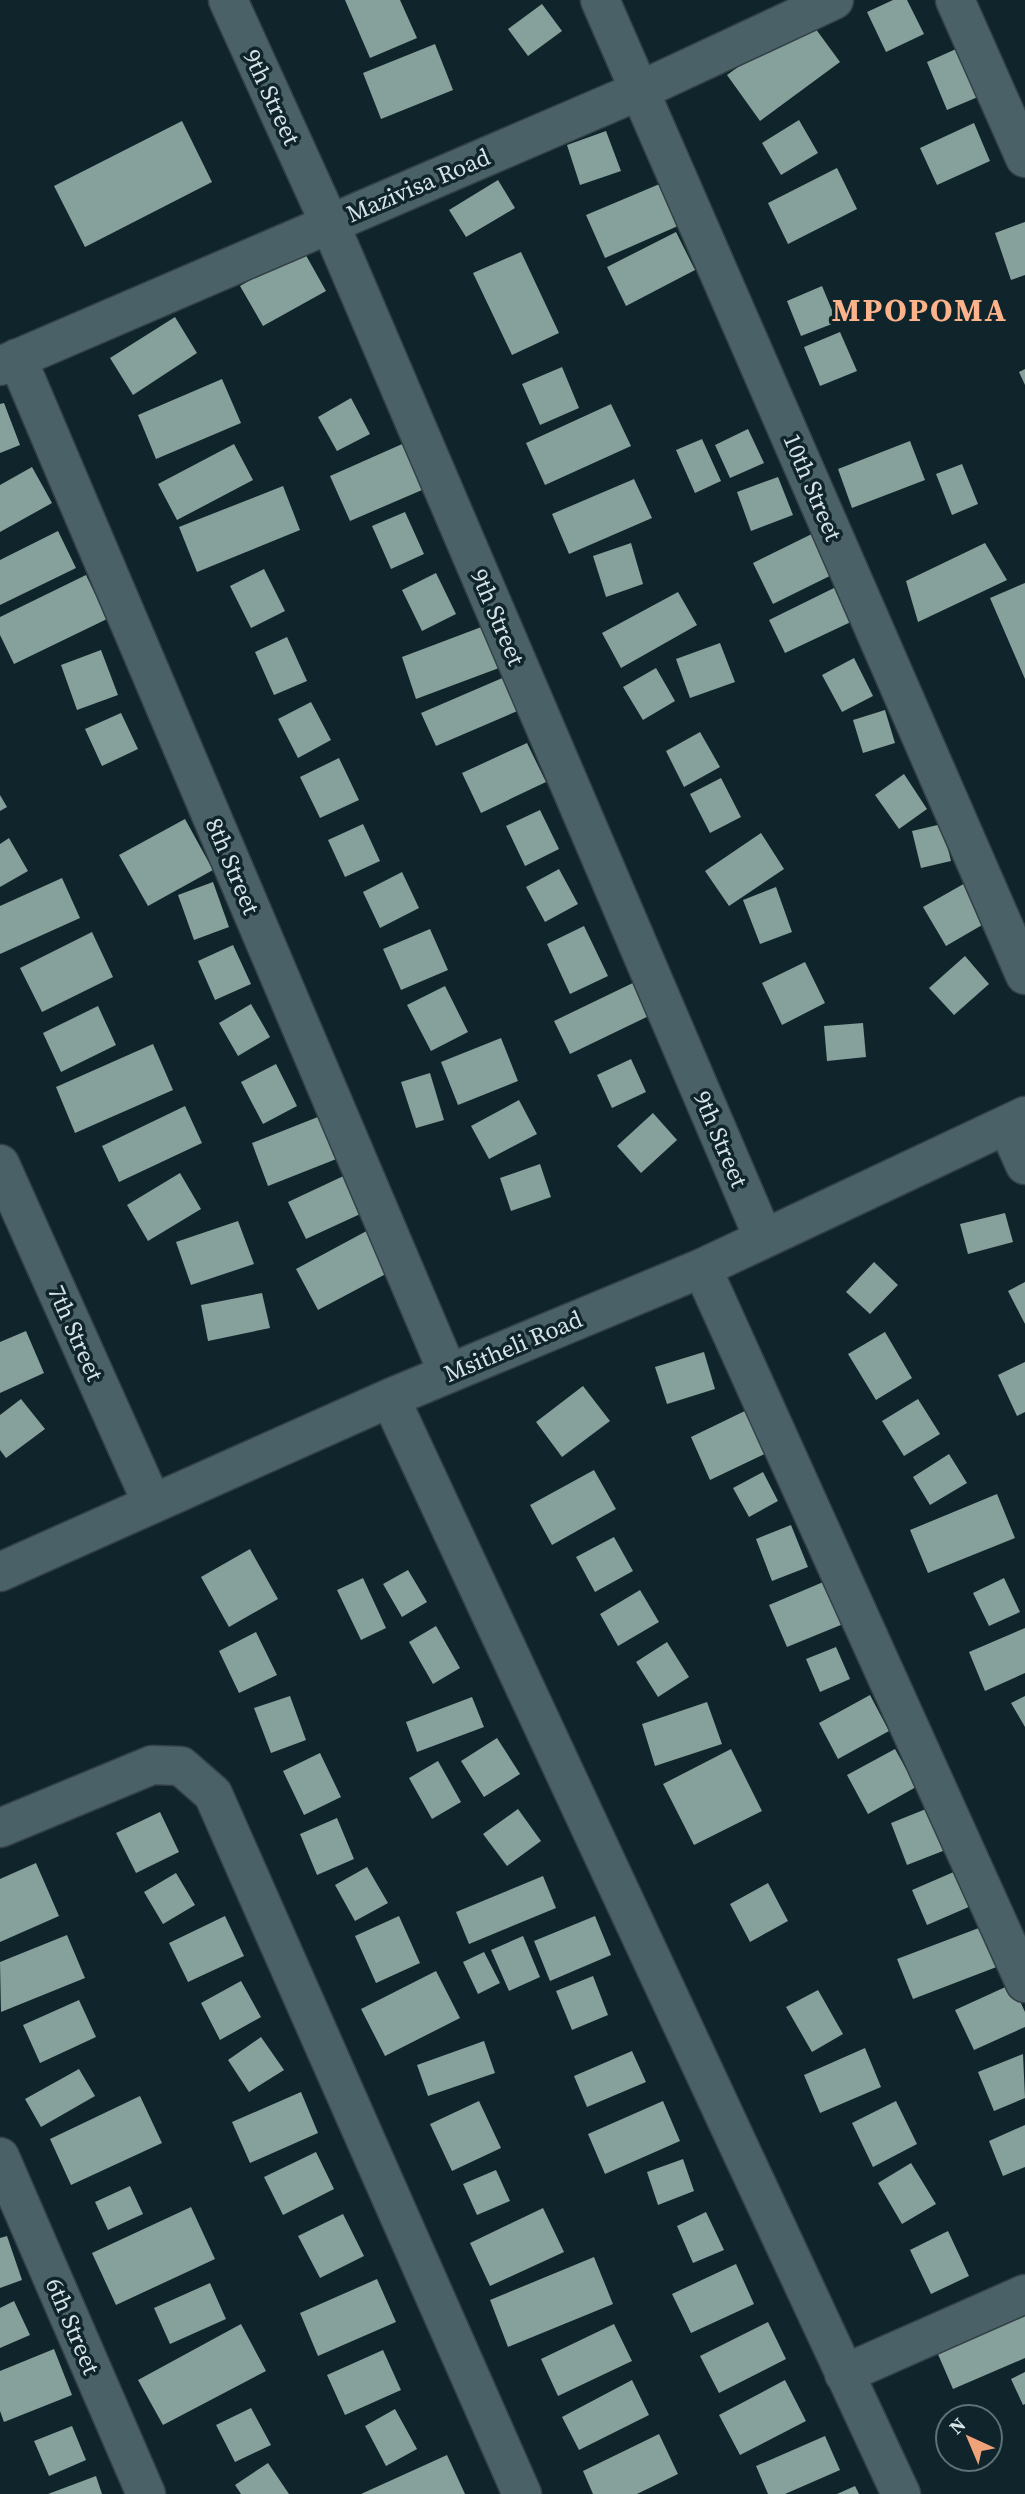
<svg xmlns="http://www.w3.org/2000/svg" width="1025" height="2494" font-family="'Source Serif 4',serif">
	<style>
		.building { fill: #86a09b }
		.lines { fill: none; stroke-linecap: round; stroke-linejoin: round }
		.street-casing { stroke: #334146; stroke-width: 41 }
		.street { stroke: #4a6167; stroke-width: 38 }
		.labels { text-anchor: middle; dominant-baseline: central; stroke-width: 7; stroke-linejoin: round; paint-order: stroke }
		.street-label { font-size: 24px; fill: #d6e3e7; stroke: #10252b }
		.district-label { font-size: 32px; font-weight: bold; letter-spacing: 2px; fill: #fdb48d; stroke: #10252b }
	</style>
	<rect width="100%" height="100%" fill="#10252b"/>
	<!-- building -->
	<path class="building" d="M 345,0 L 400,0 L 417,38 L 370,58 Z
		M 893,0 L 907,0 L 924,34 L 886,52 L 867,12 Z
		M 542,4 L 562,31 L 528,56 L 508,29 Z
		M 807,17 L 840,62 L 760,121 L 727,75 Z
		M 435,44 L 453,90 L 381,119 L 363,73 Z
		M 965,45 L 985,94 L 947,110 L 927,62 Z
		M 799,120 L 818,153 L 781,175 L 762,143 Z
		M 182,121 L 212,182 L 85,247 L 54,186 Z
		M 974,123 L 990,161 L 937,185 L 920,148 Z
		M 606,131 L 621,171 L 580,185 L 567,145 Z
		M 837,168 L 857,209 L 788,244 L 768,203 Z
		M 498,180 L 515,208 L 466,237 L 449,210 Z
		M 669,180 L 687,222 L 605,258 L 586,215 Z
		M 1025,222 L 1025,275 L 1011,280 L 995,233 Z
		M 676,232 L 695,270 L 626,306 L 607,267 Z
		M 303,250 L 326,291 L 263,326 L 240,286 Z
		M 521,252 L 559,333 L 512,355 L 473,273 Z
		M 822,286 L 837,322 L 801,336 L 787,301 Z
		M 175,317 L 197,353 L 133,395 L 110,358 Z
		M 840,332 L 857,371 L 820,386 L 804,347 Z
		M 562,367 L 579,408 L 540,425 L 522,384 Z
		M 1025,369 L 1025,385 L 1019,372 Z
		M 222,379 L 241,423 L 156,459 L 138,415 Z
		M 351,398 L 370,434 L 337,451 L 318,417 Z
		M 4,403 L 20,445 L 0,453 L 0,404 Z
		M 611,404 L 631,446 L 545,485 L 526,443 Z
		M 748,429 L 764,463 L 730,478 L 715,445 Z
		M 702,439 L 721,481 L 695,493 L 676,450 Z
		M 409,441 L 429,487 L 350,521 L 330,476 Z
		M 910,441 L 925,480 L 852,508 L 838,469 Z
		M 234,444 L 253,480 L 177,520 L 158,484 Z
		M 962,464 L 978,504 L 952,515 L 936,474 Z
		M 32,467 L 52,503 L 0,532 L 0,485 Z
		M 778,477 L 793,515 L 751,531 L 737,492 Z
		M 634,479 L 652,518 L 569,554 L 552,514 Z
		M 283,486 L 300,530 L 197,572 L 179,527 Z
		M 405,512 L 424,554 L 391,569 L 372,526 Z
		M 824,528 L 844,569 L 773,604 L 753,563 Z
		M 58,531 L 76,568 L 0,605 L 0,560 Z
		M 631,543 L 643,584 L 606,597 L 593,556 Z
		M 985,543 L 1007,580 L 918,622 L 906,581 Z
		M 264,569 L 285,611 L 251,628 L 230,586 Z
		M 436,573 L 456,614 L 422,631 L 402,590 Z
		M 86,575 L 107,619 L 14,664 L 0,635 L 0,617 Z
		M 1025,583 L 1025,679 L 990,598 Z
		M 838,586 L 855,620 L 785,653 L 769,620 Z
		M 678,592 L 697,625 L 621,668 L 602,633 Z
		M 484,626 L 499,668 L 416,699 L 402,657 Z
		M 287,637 L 307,681 L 274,695 L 255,652 Z
		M 720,643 L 735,682 L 690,698 L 676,659 Z
		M 101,650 L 118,695 L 77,710 L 61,665 Z
		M 854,658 L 873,696 L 842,712 L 822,675 Z
		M 656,668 L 675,701 L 643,720 L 623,687 Z
		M 507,676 L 522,709 L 436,746 L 421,713 Z
		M 311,702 L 331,740 L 298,758 L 278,719 Z
		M 885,710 L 895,743 L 863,753 L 853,720 Z
		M 121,713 L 138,749 L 102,766 L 85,729 Z
		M 700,732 L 720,767 L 684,787 L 666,751 Z
		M 527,743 L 546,782 L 481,813 L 462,773 Z
		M 339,758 L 359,800 L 320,818 L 300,777 Z
		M 904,774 L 927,809 L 899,829 L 875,795 Z
		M 721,778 L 741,817 L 710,833 L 690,794 Z
		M 0,795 L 7,807 L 0,811 Z
		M 540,810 L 559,849 L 525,866 L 506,826 Z
		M 185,819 L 213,870 L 148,906 L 119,855 Z
		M 363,824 L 380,861 L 345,877 L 328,840 Z
		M 942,824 L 951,861 L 921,868 L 912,831 Z
		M 761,833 L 784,869 L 729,906 L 705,871 Z
		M 9,838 L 28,871 L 0,887 L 0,844 Z
		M 559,869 L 578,904 L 545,922 L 526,887 Z
		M 402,872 L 419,908 L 380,928 L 363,892 Z
		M 62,878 L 80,918 L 0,954 L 0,906 Z
		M 213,882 L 229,927 L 194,940 L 178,895 Z
		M 967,882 L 989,921 L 946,946 L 923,907 Z
		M 776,887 L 792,932 L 760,944 L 743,900 Z
		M 584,926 L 608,976 L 570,994 L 547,944 Z
		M 430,929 L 448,970 L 401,990 L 383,949 Z
		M 92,932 L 113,977 L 42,1012 L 20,968 Z
		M 233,945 L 251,984 L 215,1000 L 198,961 Z
		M 965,956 L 989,984 L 954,1015 L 929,988 Z
		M 805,962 L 825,1003 L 782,1025 L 762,983 Z
		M 639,980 L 655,1013 L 570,1054 L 554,1021 Z
		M 445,986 L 468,1032 L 431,1051 L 407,1005 Z
		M 251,1004 L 270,1037 L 238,1056 L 219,1023 Z
		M 98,1006 L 116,1045 L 61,1072 L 43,1033 Z
		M 863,1023 L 866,1057 L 827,1061 L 824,1026 Z
		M 501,1038 L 518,1081 L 458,1105 L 441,1062 Z
		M 153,1044 L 173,1090 L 75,1133 L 56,1087 Z
		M 631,1059 L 646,1092 L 612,1108 L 597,1075 Z
		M 276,1064 L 297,1106 L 263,1124 L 241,1082 Z
		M 430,1073 L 444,1120 L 416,1128 L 401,1082 Z
		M 519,1100 L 537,1134 L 489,1159 L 471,1126 Z
		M 185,1106 L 202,1143 L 119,1182 L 102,1146 Z
		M 333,1111 L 349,1154 L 268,1186 L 252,1143 Z
		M 653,1113 L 677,1140 L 641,1173 L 617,1146 Z
		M 540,1164 L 551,1197 L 511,1211 L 500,1178 Z
		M 352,1172 L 369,1210 L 306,1239 L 288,1202 Z
		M 180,1173 L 201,1209 L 148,1241 L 127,1205 Z
		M 1005,1213 L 1013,1242 L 968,1254 L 960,1224 Z
		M 238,1221 L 254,1264 L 191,1285 L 176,1242 Z
		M 374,1227 L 397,1268 L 318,1310 L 296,1269 Z
		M 874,1262 L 898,1285 L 870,1314 L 846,1292 Z
		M 1025,1282 L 1025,1324 L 1008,1291 Z
		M 262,1293 L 270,1328 L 208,1341 L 201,1305 Z
		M 26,1331 L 44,1373 L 0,1393 L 0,1342 Z
		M 885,1332 L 912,1378 L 876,1400 L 848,1354 Z
		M 704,1352 L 715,1389 L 667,1404 L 655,1367 Z
		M 1025,1362 L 1025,1412 L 1017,1416 L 998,1375 Z
		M 583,1386 L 610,1421 L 562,1457 L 536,1422 Z
		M 21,1399 L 45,1429 L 6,1458 L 0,1450 L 0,1415 Z
		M 918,1399 L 940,1434 L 904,1456 L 882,1421 Z
		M 749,1409 L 769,1452 L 710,1480 L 691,1437 Z
		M 949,1454 L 967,1483 L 930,1505 L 913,1477 Z
		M 594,1470 L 616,1509 L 552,1545 L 530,1505 Z
		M 763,1472 L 778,1501 L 749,1517 L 733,1488 Z
		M 997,1494 L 1015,1538 L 928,1573 L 910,1530 Z
		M 791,1525 L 808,1567 L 772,1581 L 756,1539 Z
		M 614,1537 L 633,1571 L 595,1592 L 576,1557 Z
		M 250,1549 L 278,1599 L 229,1627 L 201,1577 Z
		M 408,1570 L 427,1602 L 402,1617 L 383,1584 Z
		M 835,1577 L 853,1620 L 787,1647 L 769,1605 Z
		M 363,1578 L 386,1628 L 361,1640 L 337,1590 Z
		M 1004,1578 L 1020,1612 L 989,1626 L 973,1593 Z
		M 640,1590 L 659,1622 L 618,1646 L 600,1614 Z
		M 436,1626 L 460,1668 L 433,1684 L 409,1642 Z
		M 1025,1628 L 1025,1673 L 985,1691 L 969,1652 Z
		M 256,1632 L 277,1675 L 239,1693 L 219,1651 Z
		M 667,1642 L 689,1677 L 658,1697 L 636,1662 Z
		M 836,1647 L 850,1679 L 820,1692 L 806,1659 Z
		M 870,1695 L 889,1731 L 838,1759 L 819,1723 Z
		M 290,1696 L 306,1740 L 271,1753 L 254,1708 Z
		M 1025,1696 L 1025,1727 L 1011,1703 Z
		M 472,1697 L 484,1727 L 417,1752 L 406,1722 Z
		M 707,1702 L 722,1744 L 655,1766 L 642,1724 Z
		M 497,1738 L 520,1774 L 484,1797 L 461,1761 Z
		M 731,1749 L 762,1811 L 694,1845 L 663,1784 Z
		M 895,1749 L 916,1787 L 868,1814 L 847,1775 Z
		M 320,1753 L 341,1797 L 304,1815 L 283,1771 Z
		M 438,1761 L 461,1802 L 432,1819 L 409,1778 Z
		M 931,1807 L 948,1849 L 907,1865 L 891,1823 Z
		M 518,1809 L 541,1841 L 507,1866 L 483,1834 Z
		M 160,1812 L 179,1852 L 136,1873 L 116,1833 Z
		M 337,1818 L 354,1859 L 317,1875 L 300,1834 Z
		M 36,1863 L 59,1916 L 0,1942 L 0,1879 Z
		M 367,1867 L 388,1903 L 355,1921 L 335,1885 Z
		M 956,1871 L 971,1906 L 927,1925 L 912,1890 Z
		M 176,1873 L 195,1905 L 163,1924 L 144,1892 Z
		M 543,1876 L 556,1908 L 469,1944 L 456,1912 Z
		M 768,1883 L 788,1921 L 750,1942 L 730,1904 Z
		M 225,1916 L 244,1956 L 188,1982 L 169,1943 Z
		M 399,1916 L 420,1963 L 376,1983 L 355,1936 Z
		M 595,1916 L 611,1955 L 550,1981 L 534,1941 Z
		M 992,1923 L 1007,1963 L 913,1999 L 897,1959 Z
		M 67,1935 L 85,1978 L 1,2012 L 0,1962 Z
		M 523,1936 L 540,1977 L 509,1991 L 491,1950 Z
		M 484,1952 L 500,1983 L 478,1994 L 463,1962 Z
		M 436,1971 L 460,2018 L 385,2056 L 361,2009 Z
		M 593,1976 L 608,2015 L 572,2030 L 556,1991 Z
		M 241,1981 L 261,2017 L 220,2040 L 201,2003 Z
		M 1012,1984 L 1025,2012 L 1025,2027 L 974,2050 L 955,2010 Z
		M 818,1990 L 843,2034 L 812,2052 L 786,2007 Z
		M 79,2000 L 96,2037 L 40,2063 L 23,2025 Z
		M 261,2037 L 284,2070 L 249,2092 L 228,2060 Z
		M 484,2041 L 495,2073 L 428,2096 L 417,2065 Z
		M 865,2048 L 881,2087 L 820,2113 L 804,2075 Z
		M 632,2051 L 646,2082 L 587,2107 L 574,2076 Z
		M 1023,2054 L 1025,2098 L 994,2111 L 978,2072 Z
		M 79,2069 L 95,2096 L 41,2127 L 25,2099 Z
		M 301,2092 L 318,2133 L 250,2163 L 232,2122 Z
		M 140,2096 L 162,2143 L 71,2185 L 50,2139 Z
		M 479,2101 L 501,2148 L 452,2171 L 430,2124 Z
		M 663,2101 L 680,2141 L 605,2174 L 588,2134 Z
		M 896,2101 L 917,2144 L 873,2167 L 852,2123 Z
		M 1025,2125 L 1025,2167 L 1003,2176 L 989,2141 Z
		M 316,2152 L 334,2189 L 283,2215 L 264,2177 Z
		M 683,2159 L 694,2191 L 658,2205 L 647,2172 Z
		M 911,2163 L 936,2204 L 902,2224 L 878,2183 Z
		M 496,2170 L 510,2201 L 477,2215 L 463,2184 Z
		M 130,2186 L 143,2214 L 108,2230 L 95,2202 Z
		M 191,2207 L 215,2259 L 116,2305 L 92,2253 Z
		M 543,2208 L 564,2252 L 490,2286 L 470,2243 Z
		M 706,2212 L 724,2250 L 693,2263 L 677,2226 Z
		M 343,2214 L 364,2256 L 320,2278 L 298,2236 Z
		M 948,2231 L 969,2276 L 931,2294 L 910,2250 Z
		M 7,2236 L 22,2280 L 0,2288 L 0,2238 Z
		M 594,2257 L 613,2304 L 508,2347 L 490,2300 Z
		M 736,2264 L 754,2304 L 691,2333 L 672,2294 Z
		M 377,2279 L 396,2322 L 318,2356 L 300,2313 Z
		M 210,2283 L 226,2319 L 170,2344 L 154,2308 Z
		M 14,2301 L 30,2335 L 0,2348 L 0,2308 Z
		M 1025,2306 L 1025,2358 L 953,2389 L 934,2345 Z
		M 768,2322 L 786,2359 L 719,2393 L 700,2356 Z
		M 241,2324 L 266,2371 L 163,2425 L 138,2380 Z
		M 614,2324 L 632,2361 L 558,2396 L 541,2359 Z
		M 54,2349 L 72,2395 L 4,2422 L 0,2411 L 0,2371 Z
		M 383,2350 L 401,2390 L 345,2415 L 327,2375 Z
		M 1025,2372 L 1025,2404 L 1023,2405 L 1011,2379 Z
		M 632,2380 L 649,2415 L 579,2450 L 562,2417 Z
		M 785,2380 L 806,2421 L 740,2455 L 719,2415 Z
		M 251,2408 L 271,2445 L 235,2462 L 216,2425 Z
		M 395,2409 L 417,2449 L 386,2466 L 365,2426 Z
		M 72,2426 L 86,2460 L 49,2476 L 34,2441 Z
		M 659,2434 L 678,2474 L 637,2494 L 593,2494 L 583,2471 Z
		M 825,2436 L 840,2470 L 785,2494 L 768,2494 L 756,2466 Z
		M 447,2455 L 465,2494 L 361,2494 Z
		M 268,2463 L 289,2494 L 241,2494 L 235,2485 Z
		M 96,2476 L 102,2494 L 48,2494 Z
		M 855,2486 L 859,2494 L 837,2494 Z"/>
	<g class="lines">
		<!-- street casing -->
		<g class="street-casing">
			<path id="street" d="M 228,0 L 329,222 L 763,1237
				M 600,0 L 1025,975
				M 955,0 L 1025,158
				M 17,358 L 448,1373
				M 0,366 L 641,90 L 834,0
				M 1007,1125 L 1025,1165
				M 0,1164 L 152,1503
				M 702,1268 L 1025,1983
				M 390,1398 L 901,2494
				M 0,1572 L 390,1398 L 702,1268 L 1025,1116
				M 0,1828 L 152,1765 L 181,1766 L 213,1794 L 522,2494
				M 0,2157 L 146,2494
				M 844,2374 L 1025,2294"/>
		</g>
		<!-- street -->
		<use href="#street" class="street"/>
	</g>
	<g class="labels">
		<!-- street labels -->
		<g class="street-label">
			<text transform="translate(272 97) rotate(65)">9th Street</text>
			<text transform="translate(418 185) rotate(-23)">Mazivisa Road</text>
			<text transform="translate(813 487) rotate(67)">10th Street</text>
			<text transform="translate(498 617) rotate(67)">9th Street</text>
			<text transform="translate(233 866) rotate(67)">8th Street</text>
			<text transform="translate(721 1139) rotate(67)">9th Street</text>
			<text transform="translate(76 1333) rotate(66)">7th Street</text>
			<text transform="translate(513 1346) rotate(-23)">Msitheli Road</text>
			<text transform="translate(73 2326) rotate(67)">6th Street</text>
		</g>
		<!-- district labels -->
		<g class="district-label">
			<text x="920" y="310">MPOPOMA</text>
		</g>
	</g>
	<!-- north arrow -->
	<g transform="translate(969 2438) rotate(316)"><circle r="33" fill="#10252b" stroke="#5f7176" stroke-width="2"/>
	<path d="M0-5L12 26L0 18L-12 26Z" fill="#f0a378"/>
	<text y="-10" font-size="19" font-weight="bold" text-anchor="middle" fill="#d6e3e7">N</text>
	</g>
</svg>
